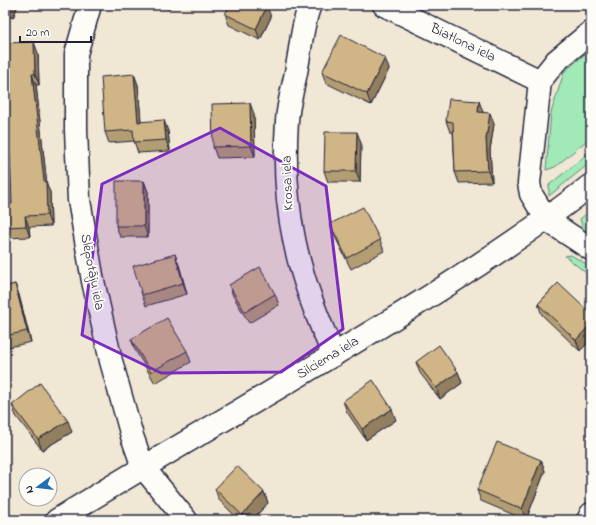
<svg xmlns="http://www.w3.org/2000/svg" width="596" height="525" font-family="'Indie Flower',sans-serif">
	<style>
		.green { fill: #a1e9b7; stroke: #628679 }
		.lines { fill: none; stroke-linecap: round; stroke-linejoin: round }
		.service-casing { stroke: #22223b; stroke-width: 15 }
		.minor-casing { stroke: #22223b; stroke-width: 25 }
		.tertiary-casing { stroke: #22223b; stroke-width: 25 }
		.service { stroke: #fdfcf7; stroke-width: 12 }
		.minor { stroke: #fdfcf7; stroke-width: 22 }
		.tertiary { stroke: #fdfcf7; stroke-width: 22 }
		.wall { fill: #b39d73; stroke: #22223b }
		.shaded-wall { fill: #927f5e; stroke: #22223b }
		.building { fill: #d0b686; stroke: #22223b }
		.marked { fill: #7b2cbf; fill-opacity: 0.2; stroke: #7b2cbf; stroke-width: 3; stroke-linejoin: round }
		.labels { text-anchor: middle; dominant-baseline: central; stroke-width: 3.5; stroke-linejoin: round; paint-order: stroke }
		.street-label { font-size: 14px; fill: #22223b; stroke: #fdfcf7 }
	</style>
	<rect width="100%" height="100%" fill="#f0e7d5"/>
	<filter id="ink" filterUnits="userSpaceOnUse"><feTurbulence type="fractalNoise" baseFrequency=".025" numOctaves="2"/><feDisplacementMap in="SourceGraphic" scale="8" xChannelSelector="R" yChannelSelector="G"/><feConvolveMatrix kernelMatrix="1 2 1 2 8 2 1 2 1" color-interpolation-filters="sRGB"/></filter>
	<g filter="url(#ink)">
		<!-- green -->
		<path class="green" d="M 591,49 L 591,137 L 555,167 L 546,170 L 551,113 L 564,72 Z
			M 591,151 L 591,162 L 549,196 L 549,185 Z
			M 591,210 L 591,236 L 583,229 L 580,219 Z
			M 571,255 L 591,267 L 591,277 L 565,256 Z"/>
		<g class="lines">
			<!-- service casing -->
			<g class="service-casing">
				<path id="service" d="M 5,519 L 5,520"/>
			</g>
			<!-- minor casing -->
			<g class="minor-casing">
				<path id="minor" d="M 90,5 L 76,54 L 76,130 L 79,200 L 93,281 L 111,361 L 132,436 L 143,467 L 186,520
					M 310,5 C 302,24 301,47 297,67 C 294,85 288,103 287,121 C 281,209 297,275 334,355
					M 384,5 L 540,81
					M 547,220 L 531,194 L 529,183 L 540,81 L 556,61 L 591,32"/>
			</g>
			<!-- tertiary casing -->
			<g class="tertiary-casing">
				<path id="tertiary" d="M 547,220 L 591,249
					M 57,520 C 161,455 268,395 373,331 C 448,286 522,239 591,185
					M 588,520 L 591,514"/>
			</g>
			<!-- service -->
			<use href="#service" class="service"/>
			<!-- minor -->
			<use href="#minor" class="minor"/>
			<!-- tertiary -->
			<use href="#tertiary" class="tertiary"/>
		</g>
		<!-- wall -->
		<path class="wall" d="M 5,5 L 18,5 L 13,18 L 5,15 Z
			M 154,5 L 171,5 L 169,9 Z
			M 225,14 L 271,17 L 260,40 L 229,25 Z
			M 5,43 L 38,53 L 39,85 L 36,85 L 47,186 L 50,192 L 51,226 L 29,227 L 30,237 L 5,238 L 5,204 L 12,204 L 10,167 L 5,167 Z
			M 389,69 L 371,105 L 326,83 L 322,72 Z
			M 134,74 L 138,85 L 141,122 L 168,131 L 170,151 L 138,153 L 134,141 L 109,143 L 105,132 Z
			M 483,112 L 494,124 L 490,150 L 492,182 L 459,183 L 455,172 L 453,132 L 450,132 L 446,121 Z
			M 254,114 L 255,157 L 217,158 L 213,147 Z
			M 361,143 L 360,182 L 328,182 L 324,171 Z
			M 144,181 L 148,192 L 148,237 L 120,237 L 116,226 Z
			M 330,224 L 380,240 L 384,251 L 351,269 L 334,235 Z
			M 179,265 L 187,294 L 146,306 L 142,295 Z
			M 558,283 L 580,351 L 542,315 L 538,304 Z
			M 15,284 L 19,295 L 31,342 L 5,348 L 5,287 Z
			M 229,285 L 275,294 L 279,305 L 249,323 L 233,296 Z
			M 131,339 L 187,351 L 191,362 L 155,383 L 135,350 Z
			M 416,362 L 458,372 L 462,383 L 440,399 L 420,373 Z
			M 343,401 L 396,420 L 366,440 L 347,412 Z
			M 12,405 L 72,432 L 42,450 L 16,416 Z
			M 541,460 L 545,471 L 526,520 L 481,501 L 477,490 Z
			M 215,489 L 264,492 L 268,503 L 252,520 L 239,520 L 219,500 Z"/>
		<!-- shaded-wall -->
		<path class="shaded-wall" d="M 10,5 L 18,5 L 13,18 L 9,7 Z
			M 168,5 L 171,5 L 169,9 Z
			M 267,6 L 271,17 L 260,40 L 256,29 Z
			M 34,42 L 38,53 L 39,85 L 35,74 Z
			M 385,58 L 389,69 L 371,105 L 367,94 Z
			M 32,74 L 36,85 L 47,186 L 50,192 L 51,226 L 47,215 Z
			M 134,74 L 138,85 L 142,133 L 138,122 Z
			M 479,101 L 483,112 L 482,123 L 478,112 Z
			M 250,103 L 254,114 L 255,157 L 251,146 Z
			M 490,113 L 494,124 L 490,150 L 492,182 L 488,171 L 486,139 Z
			M 164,120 L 168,131 L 170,151 L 166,140 Z
			M 357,132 L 361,143 L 360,182 L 356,171 Z
			M 144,181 L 148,192 L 148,237 L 144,226 Z
			M 25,216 L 29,227 L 30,237 L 26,226 Z
			M 175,254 L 179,265 L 187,294 L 183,283 Z
			M 15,284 L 19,295 L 31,342 L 27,331 Z
			M 591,324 L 591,340 L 580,351 L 576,340 Z
			M 458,372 L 462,383 L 440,399 L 436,388 Z
			M 392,409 L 396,420 L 366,440 L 362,429 Z
			M 68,421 L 72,432 L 42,450 L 38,439 Z
			M 541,460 L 545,471 L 526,520 L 522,509 Z
			M 264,492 L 268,503 L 252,520 L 243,520 L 242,515 Z"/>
		<!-- building -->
		<path class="building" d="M 5,5 L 10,5 L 9,7 Z
			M 230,5 L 265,5 L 267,6 L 256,29 L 225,14 Z
			M 341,35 L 385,58 L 367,94 L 322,72 Z
			M 34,42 L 35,74 L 32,74 L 44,181 L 46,181 L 47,215 L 25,216 L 26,226 L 5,227 L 5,204 L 12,204 L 10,155 L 5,156 L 5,43 Z
			M 134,74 L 138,122 L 164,120 L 166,140 L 134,142 L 133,130 L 105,132 L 101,77 Z
			M 449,99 L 479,101 L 478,112 L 490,113 L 486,139 L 488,171 L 455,172 L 453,122 L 446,121 Z
			M 250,103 L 251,146 L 213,147 L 212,104 Z
			M 325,132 L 357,132 L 356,171 L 324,171 Z
			M 116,181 L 144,181 L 144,226 L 116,226 Z
			M 363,207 L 380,240 L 347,258 L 330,224 Z
			M 175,254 L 183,283 L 142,295 L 133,266 Z
			M 260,267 L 275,294 L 245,312 L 229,285 Z
			M 558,283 L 591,314 L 591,324 L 576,340 L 538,304 Z
			M 15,284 L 27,331 L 5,336 L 5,287 Z
			M 167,318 L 187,351 L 151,372 L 131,339 Z
			M 439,345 L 458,372 L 436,388 L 416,362 Z
			M 373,380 L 392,409 L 362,429 L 343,401 Z
			M 40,383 L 68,421 L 38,439 L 12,405 Z
			M 497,442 L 541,460 L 522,509 L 477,490 Z
			M 237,466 L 264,492 L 242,515 L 215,489 Z"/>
	</g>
	<!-- marked area -->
	<path class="marked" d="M 220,128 L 326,186 L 343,329 L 281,372 L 161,373 L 82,335 L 102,184 Z"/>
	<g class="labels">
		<!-- street labels -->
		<g class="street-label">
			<text transform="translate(463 43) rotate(26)">Biatlona iela</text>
			<text transform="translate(288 183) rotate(-92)">Krosa iela</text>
			<text transform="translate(92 272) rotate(79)">Slēpotāju iela</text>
			<text transform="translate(328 358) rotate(-31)">Silciema iela</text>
		</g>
	</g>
	<!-- margin -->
	<rect width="596" height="525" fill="none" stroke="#fdfcf7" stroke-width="20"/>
	<rect x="10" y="10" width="576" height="505" fill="none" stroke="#22223b" stroke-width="1.5" filter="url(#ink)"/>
	<!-- north arrow -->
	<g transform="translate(38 487) rotate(255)"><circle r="19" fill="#fdfcf7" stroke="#a5a5ac"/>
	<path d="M0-3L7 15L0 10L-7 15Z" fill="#1f6fb2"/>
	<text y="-6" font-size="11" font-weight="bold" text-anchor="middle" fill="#22223b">N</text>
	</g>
	<!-- scale -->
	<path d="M20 36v6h71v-6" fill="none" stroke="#22223b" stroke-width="2"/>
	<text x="26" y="36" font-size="12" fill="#22223b" stroke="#fdfcf7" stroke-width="3" paint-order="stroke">20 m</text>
</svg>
